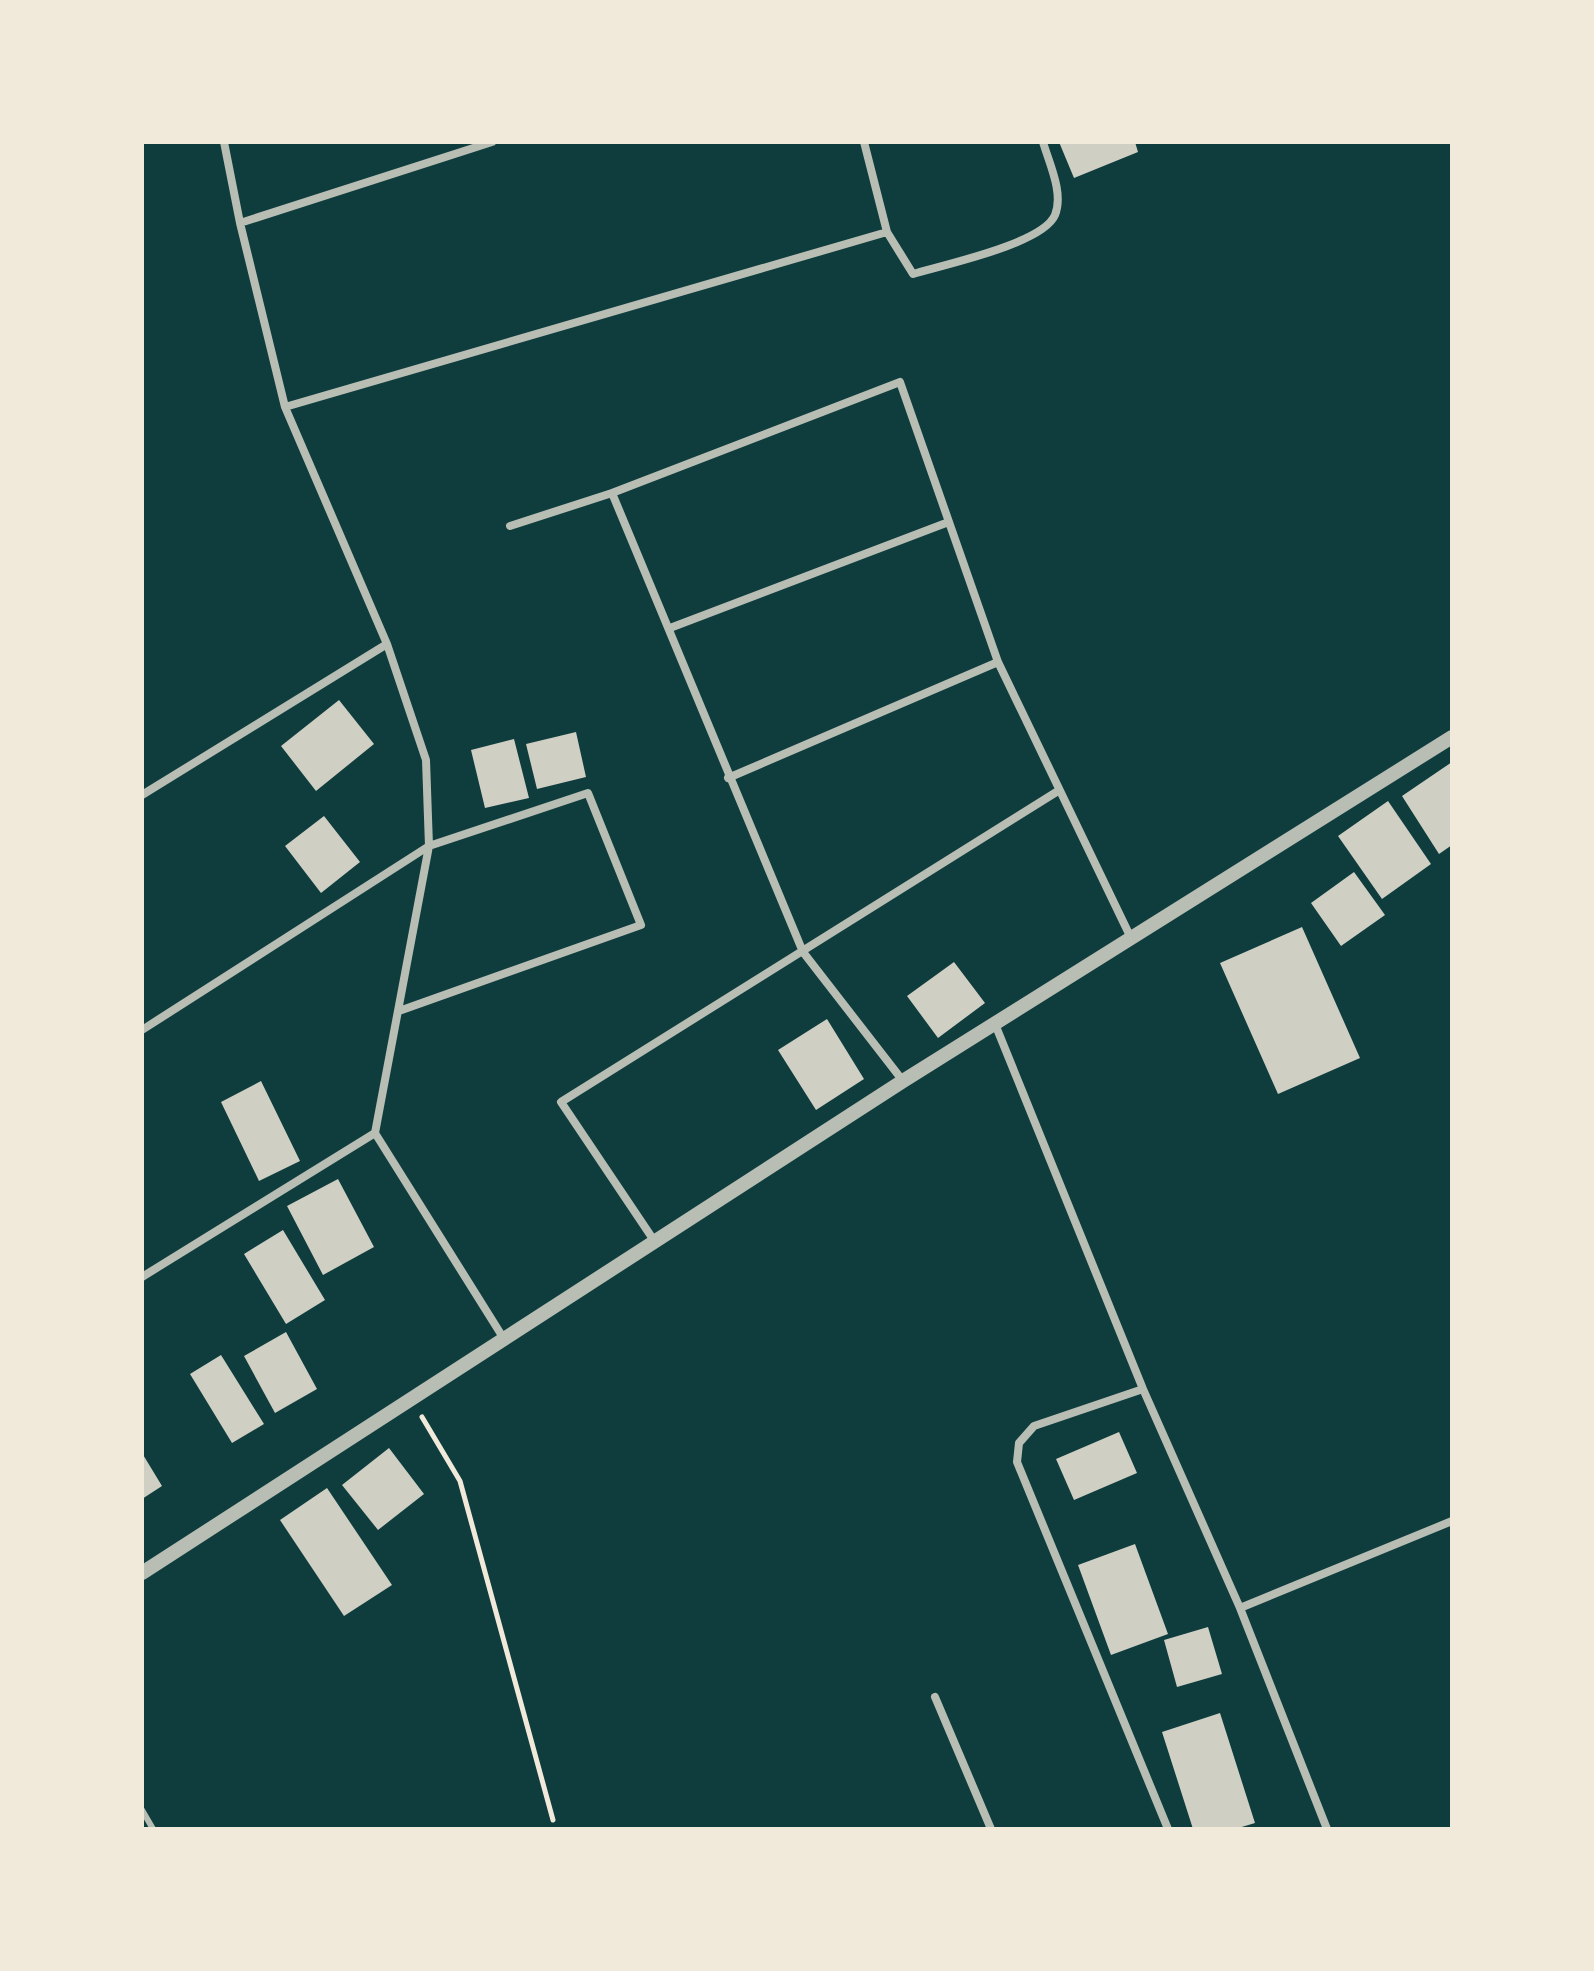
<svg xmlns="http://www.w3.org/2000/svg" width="1594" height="1971" font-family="Signika,sans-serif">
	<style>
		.building { fill: #cfcfc3 }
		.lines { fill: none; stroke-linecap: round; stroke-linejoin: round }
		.path { stroke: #f1e9da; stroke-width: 5 }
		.service { stroke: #b8beb3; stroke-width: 6 }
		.minor { stroke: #b8beb3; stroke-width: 8 }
		.tertiary { stroke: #b8beb3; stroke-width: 14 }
	</style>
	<rect width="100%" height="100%" fill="#0f3d3e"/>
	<!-- building -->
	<path class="building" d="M 1059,142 L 1135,142 L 1138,152 L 1074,178 Z
		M 339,700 L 374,744 L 316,791 L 281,746 Z
		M 576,732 L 586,777 L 537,789 L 526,744 Z
		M 514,739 L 529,798 L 485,808 L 471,750 Z
		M 1452,762 L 1452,845 L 1439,854 L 1402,796 Z
		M 1388,801 L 1431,864 L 1382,899 L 1338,836 Z
		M 324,816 L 360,862 L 321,893 L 285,846 Z
		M 1354,872 L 1385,915 L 1341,946 L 1311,903 Z
		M 1302,927 L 1360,1058 L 1278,1094 L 1220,963 Z
		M 954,962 L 985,1003 L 938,1038 L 907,996 Z
		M 827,1019 L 864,1079 L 816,1110 L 778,1050 Z
		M 261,1081 L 300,1161 L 259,1181 L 221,1102 Z
		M 338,1179 L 374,1247 L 323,1275 L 287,1206 Z
		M 283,1230 L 325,1300 L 286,1324 L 244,1254 Z
		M 286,1332 L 317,1389 L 275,1413 L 244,1356 Z
		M 221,1355 L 264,1424 L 232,1443 L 190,1374 Z
		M 1119,1432 L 1137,1473 L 1074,1500 L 1056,1459 Z
		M 389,1448 L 424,1494 L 378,1530 L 342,1485 Z
		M 142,1453 L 162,1486 L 142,1499 Z
		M 327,1488 L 392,1585 L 344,1616 L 280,1520 Z
		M 1135,1544 L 1168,1634 L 1111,1655 L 1078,1565 Z
		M 1208,1627 L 1222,1674 L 1177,1687 L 1164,1640 Z
		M 1220,1713 L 1255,1823 L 1235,1829 L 1193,1829 L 1162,1732 Z"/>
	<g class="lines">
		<!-- path -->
		<path class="path" d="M 422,1417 L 460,1481 L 553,1820"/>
		<!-- service -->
		<path class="service" d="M 142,1810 L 153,1829"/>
		<!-- minor -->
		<path class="minor" d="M 224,142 L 240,223 L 285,407 L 387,644 L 426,760 L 429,846 L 375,1133 L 504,1339
			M 864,142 L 887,232 L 913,274 C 942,265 1043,244 1055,215 C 1064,193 1049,163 1043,142
			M 240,223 L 492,142
			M 285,407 L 887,232
			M 612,493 L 803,952 L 903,1081
			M 510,526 L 612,493 L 900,382 L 998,662 L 1131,938
			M 670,628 L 946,523
			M 728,778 L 998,662
			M 142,795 L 387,644
			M 995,1024 L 1143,1389 L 1240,1608 L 1327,1829
			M 142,1030 L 429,846 L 588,793 L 641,925 L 399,1011
			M 655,1242 L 561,1102 L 1058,791
			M 142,1277 L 375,1133
			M 1143,1389 L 1034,1426 L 1019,1443 L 1017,1462 L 1168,1829
			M 1240,1608 L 1452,1521
			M 935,1697 L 991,1829"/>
		<!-- tertiary -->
		<path class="tertiary" d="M 142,1573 L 903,1081 L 1452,737"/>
	</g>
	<!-- border -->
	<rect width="1594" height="1971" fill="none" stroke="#f1e9da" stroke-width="288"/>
</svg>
